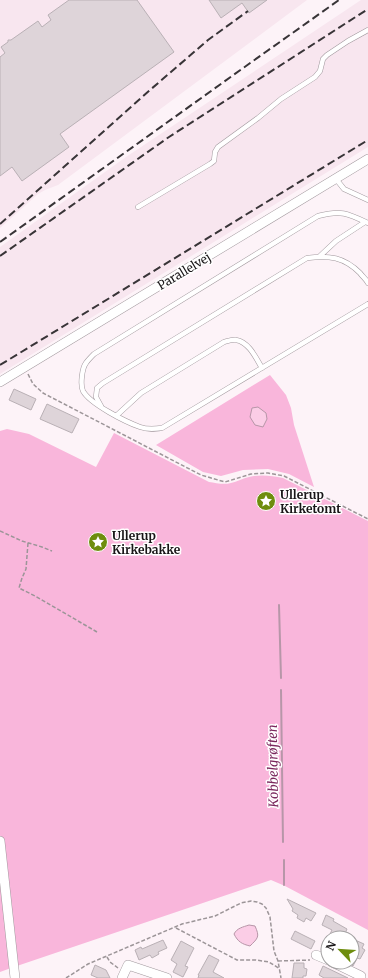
<svg xmlns="http://www.w3.org/2000/svg" width="368" height="978" font-family="Merriweather,serif">
	<style>
		.built { fill: #f8e6ef }
		.green { fill: #f9b6db }
		.water { fill: #fbcde6; stroke: #b796a8 }
		.lines { fill: none; stroke-linecap: round; stroke-linejoin: round }
		.stream { stroke: #b796a8; stroke-width: 2 }
		.building { fill: #ded4d9; stroke: #b9b0b5 }
		.lane-casing { stroke: #a1989d; stroke-width: 5.5 }
		.street-casing { stroke: #a1989d; stroke-width: 10 }
		.path { stroke: #9c9598; stroke-width: 1.5; stroke-dasharray: 4 2; stroke-linecap: butt }
		.lane { stroke: #fff; stroke-width: 4.5 }
		.street { stroke: #fff; stroke-width: 9 }
		.rail { stroke: #383437; stroke-width: 2; stroke-dasharray: 8 4; stroke-linecap: butt }
		.labels { text-anchor: middle; dominant-baseline: central; stroke-width: 3; stroke-linejoin: round; paint-order: stroke }
		.street-label { font-size: 12px; fill: #181517; stroke: #fff }
		.poi-label { font-size: 12px; font-weight: bold; fill: #181517; stroke: #fff; text-anchor: start }
		.water-label { font-size: 13px; font-style: italic; fill: #7b285e; stroke: #fff }
	</style>
	<rect width="100%" height="100%" fill="#fdf3f8"/>
	<!-- built -->
	<path class="built" d="M 0,0 L 307,0 L 58,185 L 45,190 L 38,194 L 0,228 Z
		M 361,0 L 368,0 L 368,147 L 0,374 L 0,247 L 126,157 Z"/>
	<!-- green -->
	<path class="green" d="M 270,375 L 286,395 L 291,408 L 294,425 L 314,487 L 289,474 L 268,469 L 243,470 L 221,476 L 203,472 L 156,445 Z
		M 7,429 L 29,434 L 96,467 L 114,433 L 209,482 C 216,483 224,485 231,483 C 237,482 243,478 249,477 C 261,474 272,476 283,478 L 368,521 L 368,930 L 285,886 L 271,880 L 11,968 L 0,972 L 0,431 Z"/>
	<!-- water -->
	<path class="water" d="M 258,407 L 266,413 L 267,419 L 263,427 L 255,425 L 250,417 L 252,408 Z
		M 249,925 L 255,926 C 260,937 258,938 250,946 C 242,944 238,942 234,934 C 237,928 243,927 249,925 Z"/>
	<g class="lines">
		<!-- stream -->
		<path class="stream" d="M 279,605 L 281,678
			M 281,690 L 283,842
			M 284,860 L 284,885"/>
	</g>
	<!-- building -->
	<path class="building" d="M 69,0 L 137,0 L 174,52 L 60,134 L 69,147 L 22,181 L 12,167 L 0,176 L 0,57 L 5,53 L 1,47 L 8,42 L 8,40 L 11,40 L 38,21 L 42,27 L 51,20 L 48,15 Z
		M 209,0 L 267,0 L 249,13 L 242,3 L 221,18 Z
		M 14,389 L 36,399 L 31,410 L 9,400 Z
		M 47,404 L 79,419 L 72,433 L 40,419 Z
		M 287,899 L 316,913 L 311,921 L 306,918 L 304,922 L 297,918 L 298,915 L 292,911 L 293,909 Z
		M 326,915 L 334,919 L 333,921 L 347,929 L 344,936 L 341,934 L 338,938 L 328,938 L 332,930 L 322,925 Z
		M 295,931 L 315,941 L 311,949 L 291,939 Z
		M 163,940 L 167,948 L 158,952 L 159,954 L 152,958 L 150,955 L 139,960 L 135,950 L 141,947 L 142,949 Z
		M 355,940 L 364,944 L 362,948 L 365,950 L 360,959 L 357,958 L 353,966 L 352,965 L 352,947 Z
		M 181,941 L 194,948 L 185,966 L 188,967 L 183,977 L 173,972 L 177,964 L 171,960 Z
		M 209,955 L 219,960 L 213,972 L 224,978 L 198,978 L 199,975 L 198,975 Z
		M 294,963 L 304,963 L 304,968 L 307,969 L 306,976 L 303,976 L 303,978 L 292,978 Z
		M 95,965 L 106,970 L 110,978 L 98,978 L 91,975 Z
		M 323,966 L 348,978 L 324,978 L 319,975 Z"/>
	<g class="lines">
		<!-- lane casing -->
		<g class="lane-casing">
			<path id="lane" d="M 336,179 L 344,189 L 368,200
				M 138,207 L 210,164 L 214,161 L 215,152 L 218,147 L 258,118 L 281,99 L 315,77 L 320,71 L 323,59 L 327,55 L 348,41 L 368,30
				M 368,223 C 347,213 341,210 318,216 L 94,354 C 91,357 88,360 86,363 C 82,368 80,385 83,391 C 90,404 126,422 140,427 C 148,430 155,429 162,428 L 368,304
				M 320,256 L 336,241 L 365,222
				M 101,406 L 96,397 L 97,388 L 103,383 L 307,258 C 329,255 344,257 360,273 C 363,277 366,279 368,283
				M 116,416 L 141,393 L 224,342 C 228,341 233,339 236,340 C 249,342 256,358 262,368"/>
		</g>
		<!-- street casing -->
		<g class="street-casing">
			<path id="street" d="M 0,382 L 368,159
				M 0,841 L 15,978
				M 316,955 L 328,960
				M 332,962 L 361,976 L 361,978
				M 122,978 L 128,965 L 167,978"/>
		</g>
		<!-- path -->
		<path class="path" d="M 28,374 L 33,384 L 43,393 L 201,475 L 225,482 L 251,474 L 268,473 L 284,476 L 368,519
			M 0,531 L 22,541 L 42,547 L 52,551
			M 28,543 L 26,569 L 22,578 L 19,588 L 35,596 L 97,632
			M 176,928 L 237,960 L 256,960 L 269,962 L 280,969
			M 107,957 L 110,962 L 118,968
			M 278,961 L 310,960
			M 66,978 L 88,964 L 182,924 L 215,916 L 241,903 L 251,901 L 257,902 L 262,904 L 266,908 L 270,917 L 274,951 L 278,961 L 281,978"/>
		<!-- lane -->
		<use href="#lane" class="lane"/>
		<!-- street -->
		<use href="#street" class="street"/>
		<!-- rail -->
		<path class="rail" d="M 0,224 L 150,90 L 208,40 L 248,11
			M 0,242 L 253,61 L 339,0
			M 0,256 L 169,137 L 368,9
			M 0,365 L 368,140"/>
	</g>
	<!-- icons -->
	<defs>
		<g id="sight-disc" transform="scale(1)"><circle r="9.5" fill="#6e8d0e" stroke="#fff"/><path d="M0-6L1.8-2.2L6-1.7L2.9 1.2L3.7 5.4L0 3.3L-3.7 5.4L-2.9 1.2L-6-1.7L-1.8-2.2Z" fill="#fff"/></g>
	</defs>
	<g fill-rule="evenodd">
		<use href="#sight-disc" x="266" y="501"/>
		<use href="#sight-disc" x="98" y="542"/>
	</g>
	<g class="labels">
		<!-- street labels -->
		<g class="street-label">
			<text transform="translate(184 271) rotate(-31)">Parallelvej</text>
		</g>
		<!-- poi labels -->
		<g class="poi-label">
			<text x="280" y="494">Ullerup<tspan x="280" dy="14">Kirketomt</tspan></text>
			<text x="112" y="535">Ullerup<tspan x="112" dy="14">Kirkebakke</tspan></text>
		</g>
		<!-- water labels -->
		<g class="water-label">
			<text transform="translate(273 766) rotate(-91)">Kobbelgrøften</text>
		</g>
	</g>
	<!-- north arrow -->
	<g transform="translate(340 950) rotate(295)"><circle r="19" fill="#ffffff" stroke="#a3a1a2"/>
	<path d="M0-3L7 15L0 10L-7 15Z" fill="#6e8d0e"/>
	<text y="-6" font-size="11" font-weight="bold" text-anchor="middle" fill="#181517">N</text>
	</g>
</svg>
